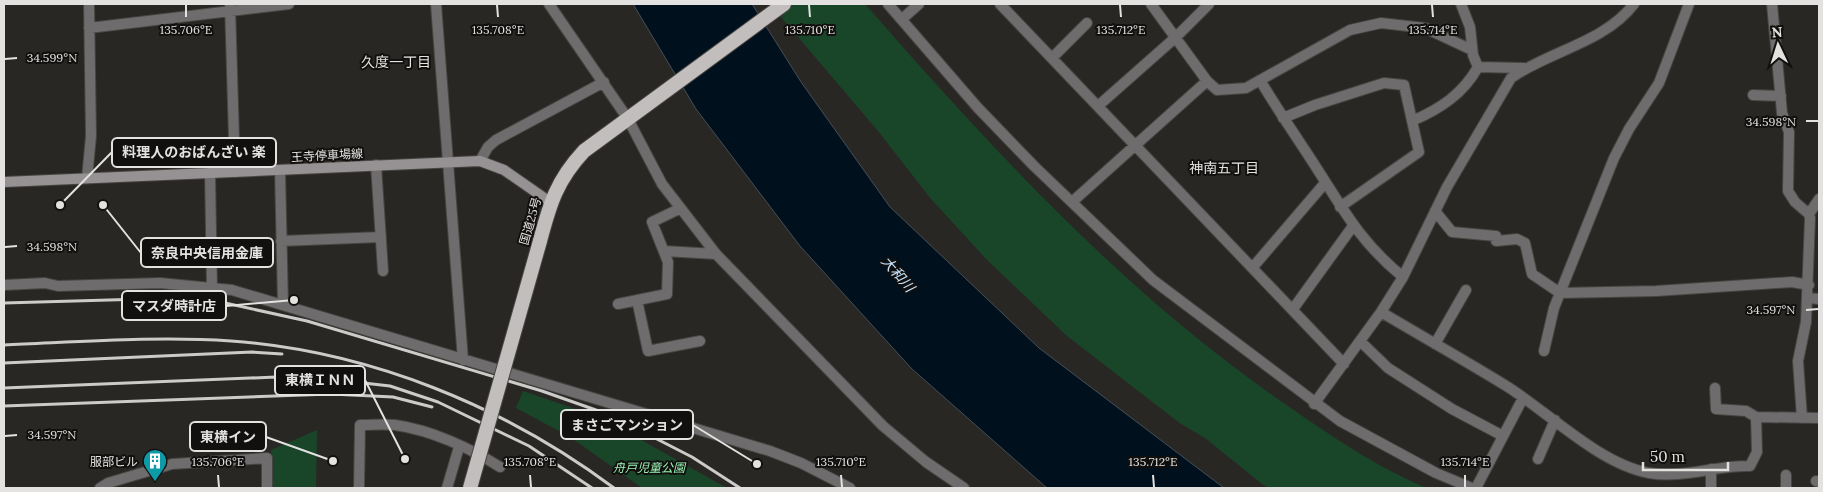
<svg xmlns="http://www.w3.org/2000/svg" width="1823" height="492" font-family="Lora,'Noto Sans JP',serif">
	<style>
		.green { fill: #194629 }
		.water { fill: #01101d; stroke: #454f58 }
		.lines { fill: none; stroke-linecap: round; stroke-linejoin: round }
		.minor-casing { stroke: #474542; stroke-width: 12 }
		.tertiary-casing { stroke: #474542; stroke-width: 12 }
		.secondary-casing { stroke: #474542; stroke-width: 12 }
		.trunk-casing { stroke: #474542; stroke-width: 16 }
		.minor { stroke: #6e6c6c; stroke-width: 10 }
		.tertiary { stroke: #6e6c6c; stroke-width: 10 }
		.secondary { stroke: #969293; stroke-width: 10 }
		.trunk { stroke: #c3bebe; stroke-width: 14 }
		.rail { stroke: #cccbc9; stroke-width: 3 }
		.trunk-bridge-casing { stroke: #474542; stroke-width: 16; stroke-linecap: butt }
		.trunk-bridge { stroke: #c3bebe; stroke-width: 14 }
		.ticks { fill: none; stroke: #e3e2e0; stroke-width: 2 }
		.labels { text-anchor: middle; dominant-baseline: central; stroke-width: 4; stroke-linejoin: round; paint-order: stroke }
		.street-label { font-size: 12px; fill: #e3e2e0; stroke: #11100e }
		.poi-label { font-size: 12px; fill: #e3e2e0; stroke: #11100e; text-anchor: end }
		.park-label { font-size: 12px; font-style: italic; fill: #98f3b3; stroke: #11100e }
		.neighbourhood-label { font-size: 14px; fill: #e3e2e0; stroke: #11100e }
		.water-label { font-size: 14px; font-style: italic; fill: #c4e5ff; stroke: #11100e }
		.ticks-label { font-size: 12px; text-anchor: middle; fill: #e3e2e0; stroke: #11100e; stroke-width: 4; stroke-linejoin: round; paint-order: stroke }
		.leader { fill: none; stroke: #e3e2e0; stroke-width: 2 }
		.callout-dot { fill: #e3e2e0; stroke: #11100e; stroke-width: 2 }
		.callout { fill: #11100e; stroke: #e3e2e0; stroke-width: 2 }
		.callout-label { font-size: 14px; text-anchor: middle; font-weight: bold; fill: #e3e2e0 }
	</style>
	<rect width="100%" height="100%" fill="#292724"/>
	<!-- green -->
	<path class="green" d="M 770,4 L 865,4 C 993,150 1124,293 1285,404 C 1330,435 1376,467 1427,488 L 1269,488 L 1262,484 L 1205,438 L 1181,424 L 1067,336 L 988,261 L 931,199 L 878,131 Z
		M 523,391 L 602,418 L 727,488 L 642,488 L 570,437 L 516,408 Z
		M 317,430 L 316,488 L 271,488 L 271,450 Z"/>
	<!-- water -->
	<path class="water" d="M 633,4 L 752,4 L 801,82 L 890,207 L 1039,348 L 1224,488 L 1047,488 L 912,369 L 800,246 L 696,109 Z"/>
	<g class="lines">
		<!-- minor casing -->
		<g class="minor-casing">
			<path id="minor" d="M 436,4 L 463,360
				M 549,4 L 628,119 L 662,184 L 716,254 L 883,426 L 926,462 L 964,488
				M 1000,4 L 1344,364
				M 1151,4 L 1207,81 L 1217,90 L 1246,88 L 1350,30 L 1381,23 L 1425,28 L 1472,50
				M 1461,4 L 1470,27 L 1473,55 L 1478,67 L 1524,68
				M 1772,4 L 1782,113 L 1789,132 L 1788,191 L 1795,202 L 1809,214 L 1810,218 L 1806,322 L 1798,361 L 1802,418
				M 230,5 L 235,172
				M 902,19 L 919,4
				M 89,28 L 289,4
				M 1052,58 L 1087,23
				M 1260,80 C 1277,109 1296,136 1314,164 C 1343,209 1360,242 1403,277
				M 1753,95 L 1781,96
				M 1098,106 L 1176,37 L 1209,4
				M 1283,118 L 1315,105 L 1384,83 L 1404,85 L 1419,152 L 1340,207
				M 1412,121 C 1440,109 1463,94 1478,67
				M 480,161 L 488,147 L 496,140 L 604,82
				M 376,165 L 383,271
				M 280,170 L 283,305
				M 87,178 L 91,136 L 89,4
				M 1072,202 L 1207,81
				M 1435,211 L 1452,232 L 1496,236 L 1496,241 L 1517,239 L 1525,243 L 1532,274 L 1560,293 L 1656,291 L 1792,282 L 1809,285
				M 1809,214 L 1819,199
				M 281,241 L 381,237
				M 664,251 L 716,254
				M 1253,267 L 1325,183
				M 4,285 L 45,283 L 58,286 L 160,283 L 232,290 L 770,451 L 801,463 L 850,488
				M 1808,298 L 1819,299
				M 637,300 L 648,351 L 700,341
				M 618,304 L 667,294 L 668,262 L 652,222 L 679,209
				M 1293,309 L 1353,226
				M 1381,312 C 1423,337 1466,361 1508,387 C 1550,414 1600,464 1649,473 C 1683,479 1716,465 1750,466 L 1757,452 L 1756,417 L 1819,418
				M 1360,341 L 1388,368 L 1452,409 L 1503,436
				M 1435,344 L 1466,290
				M 1544,351 L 1554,308 L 1614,158 L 1629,129 L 1659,83 L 1689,4
				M 1715,388 L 1716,409 L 1746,411 L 1756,417
				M 1314,404 L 1381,312 L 1403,277 L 1447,187 L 1511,78 C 1549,51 1604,43 1634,4
				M 1538,459 L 1555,420
				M 1816,481 L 1819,482
				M 100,488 L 108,483 L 172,464 L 267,458 L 267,488
				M 359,488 L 360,425 C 372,425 384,424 395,425 C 431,430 470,448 500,467
				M 447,488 L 459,447
				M 1476,488 L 1523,398
				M 1711,488 L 1711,469
				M 1786,488 L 1786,475"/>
		</g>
		<!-- tertiary casing -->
		<g class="tertiary-casing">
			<path id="tertiary" d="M 888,4 L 978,108 L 1034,166 L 1153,280 L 1340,421 L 1436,473 L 1472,488
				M 210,173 L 212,289"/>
		</g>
		<!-- secondary casing -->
		<g class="secondary-casing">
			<path id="secondary" d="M 4,182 L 480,161 L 504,170 L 550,202"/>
		</g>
		<!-- trunk casing -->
		<g class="trunk-casing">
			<path id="trunk" d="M 540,241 C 550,203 557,180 584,151 L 784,4"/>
		</g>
		<!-- minor -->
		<use href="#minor" class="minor"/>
		<!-- tertiary -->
		<use href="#tertiary" class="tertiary"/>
		<!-- secondary -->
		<use href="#secondary" class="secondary"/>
		<!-- trunk -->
		<use href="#trunk" class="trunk"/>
		<!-- rail -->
		<path class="rail" d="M 4,303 L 179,298 L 216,301 L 307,321 L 542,391 L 610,415 L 692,457 L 740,488
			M 4,345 C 79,342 155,336 231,341 C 369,351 504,406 614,488
			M 4,363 L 252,352 L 282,354
			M 4,388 L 276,377 L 320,378 L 390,386 L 438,402 L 529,446 L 592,488
			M 4,406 L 331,394 L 393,397 L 432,407"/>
		<!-- trunk-bridge casing -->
		<g class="trunk-bridge-casing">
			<path id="trunk-bridge" d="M 470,488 L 540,241"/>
		</g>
		<!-- trunk-bridge -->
		<use href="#trunk-bridge" class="trunk-bridge"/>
	</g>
	<!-- ticks -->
	<path class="ticks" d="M 186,5 L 186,17M 497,5 L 498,17M 809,5 L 810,17M 1120,5 L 1121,17M 1432,5 L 1433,17M 5,59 L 17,58M 1806,121 L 1818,121M 5,247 L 17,246M 1806,310 L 1818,309M 5,436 L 17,435M 218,475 L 219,487M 530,475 L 531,487M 841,475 L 842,487M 1153,475 L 1154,487M 1465,475 L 1465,487"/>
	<!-- icons -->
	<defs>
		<g id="building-pin" transform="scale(1.25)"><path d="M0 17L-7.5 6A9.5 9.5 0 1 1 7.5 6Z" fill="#0f9aa8" stroke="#11100e"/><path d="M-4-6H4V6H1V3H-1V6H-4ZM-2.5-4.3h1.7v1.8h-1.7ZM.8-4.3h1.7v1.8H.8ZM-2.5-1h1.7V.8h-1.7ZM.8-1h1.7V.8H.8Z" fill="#fff"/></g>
	</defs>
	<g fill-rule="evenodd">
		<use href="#building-pin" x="155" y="461"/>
	</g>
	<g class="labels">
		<!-- street labels -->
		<g class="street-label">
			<text transform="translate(327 155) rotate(-3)">王寺停車場線</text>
			<text transform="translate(530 221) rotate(-74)">国道25号</text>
		</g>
		<!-- poi labels -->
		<g class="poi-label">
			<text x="138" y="461">服部ビル</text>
		</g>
		<!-- park labels -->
		<g class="park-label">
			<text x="649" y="467">舟戸児童公園</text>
		</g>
		<!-- neighbourhood labels -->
		<g class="neighbourhood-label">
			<text x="396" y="62">久度一丁目</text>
			<text x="1224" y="168">神南五丁目</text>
		</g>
		<!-- water labels -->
		<g class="water-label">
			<text transform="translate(898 274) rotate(49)">大和川</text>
		</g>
	</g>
	<g class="ticks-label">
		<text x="186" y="34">135.706°E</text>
		<text x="498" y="34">135.708°E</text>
		<text x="810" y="34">135.710°E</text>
		<text x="1121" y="34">135.712°E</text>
		<text x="1433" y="34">135.714°E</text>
		<text x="52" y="62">34.599°N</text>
		<text x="1771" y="126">34.598°N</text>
		<text x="52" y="251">34.598°N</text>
		<text x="1771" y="314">34.597°N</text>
		<text x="52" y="439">34.597°N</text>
		<text x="218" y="466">135.706°E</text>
		<text x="530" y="466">135.708°E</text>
		<text x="841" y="466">135.710°E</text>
		<text x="1153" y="466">135.712°E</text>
		<text x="1465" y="466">135.714°E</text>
	</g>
	<!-- callouts -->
	<path class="leader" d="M60 205L112 152M103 205L141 253M294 300L226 306M405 459L365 380M757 464L693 425M333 461L266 437"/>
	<g class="callout-dot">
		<circle cx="60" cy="205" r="5"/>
		<circle cx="103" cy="205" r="5"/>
		<circle cx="294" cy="300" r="5"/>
		<circle cx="405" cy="459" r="5"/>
		<circle cx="757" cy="464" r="5"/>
		<circle cx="333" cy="461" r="5"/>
	</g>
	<g class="callout">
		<rect x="112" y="138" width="164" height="29" rx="5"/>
		<rect x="141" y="238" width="132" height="29" rx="5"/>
		<rect x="122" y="291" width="104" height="29" rx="5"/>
		<rect x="275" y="366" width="90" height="29" rx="5"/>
		<rect x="561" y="410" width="132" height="29" rx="5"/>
		<rect x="190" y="422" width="76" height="29" rx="5"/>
	</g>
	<g class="callout-label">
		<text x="194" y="157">料理人のおばんざい 楽</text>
		<text x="207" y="258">奈良中央信用金庫</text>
		<text x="174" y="311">マスダ時計店</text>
		<text x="320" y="385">東横ＩＮＮ</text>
		<text x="627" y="430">まさごマンション</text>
		<text x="228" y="442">東横イン</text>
	</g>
	<!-- border -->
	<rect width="1823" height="492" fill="none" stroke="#e3e2e0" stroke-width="10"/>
	<!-- north arrow -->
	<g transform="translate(1778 45) rotate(356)" stroke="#11100e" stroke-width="4" paint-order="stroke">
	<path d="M0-4L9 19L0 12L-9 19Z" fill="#e3e2e0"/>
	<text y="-8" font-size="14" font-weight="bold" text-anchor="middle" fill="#e3e2e0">N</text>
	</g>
	<!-- scale -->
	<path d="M1643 462v8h85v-8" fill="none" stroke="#e3e2e0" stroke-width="2.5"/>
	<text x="1650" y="462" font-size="15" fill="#e3e2e0" stroke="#11100e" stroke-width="4" paint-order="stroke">50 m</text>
</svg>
